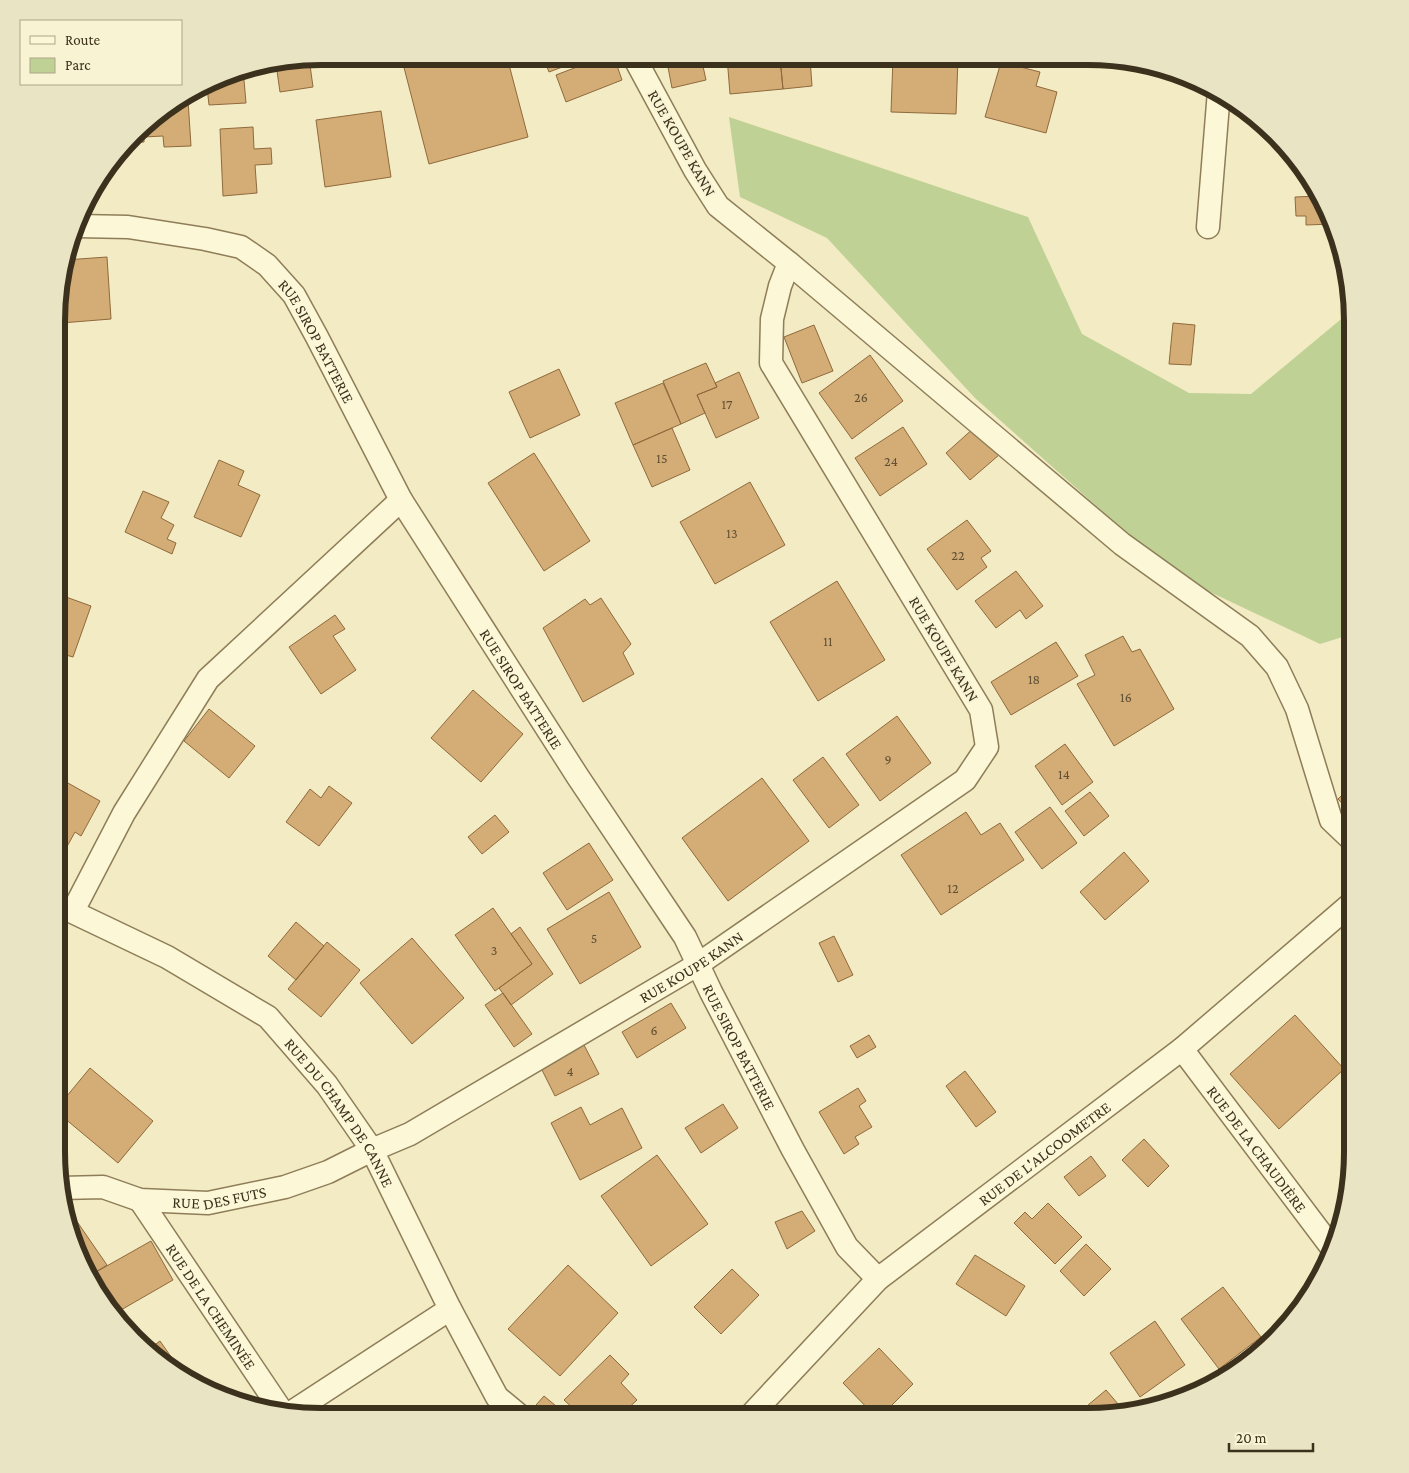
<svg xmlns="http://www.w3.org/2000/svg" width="1409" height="1473" font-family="'Crimson Pro',serif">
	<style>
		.green { fill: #c0d196 }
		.building { fill: #d3ac76; stroke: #8f6a3c }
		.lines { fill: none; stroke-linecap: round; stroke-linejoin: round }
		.minor-casing { stroke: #8e7d58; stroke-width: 25 }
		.minor { stroke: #fbf7d7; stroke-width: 22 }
		.labels { text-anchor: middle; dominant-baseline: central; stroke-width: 4; stroke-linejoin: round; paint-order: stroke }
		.number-label { font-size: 14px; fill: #625033 }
		.street-label { font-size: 16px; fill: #3c311d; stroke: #f8f4d3 }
		.rim { fill: none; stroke: #3c311d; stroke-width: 6 }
	</style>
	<rect width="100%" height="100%" fill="#f2ebc3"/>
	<!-- green -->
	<path class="green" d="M 729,117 L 1028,217 L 1082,334 L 1189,393 L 1251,394 L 1352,310 L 1352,634 L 1320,644 L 1174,575 L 975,398 L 827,238 L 740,197 Z"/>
	<!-- building -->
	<path class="building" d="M 401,56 L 507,57 L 528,137 L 429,164 Z
		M 543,57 L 589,57 L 549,72 Z
		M 603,57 L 614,57 L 622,80 L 566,102 L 556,75 Z
		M 666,57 L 701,57 L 706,80 L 672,88 Z
		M 727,57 L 780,58 L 783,89 L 730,94 Z
		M 309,58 L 313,87 L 280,92 L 276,64 Z
		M 780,58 L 810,58 L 812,86 L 783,89 Z
		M 893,58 L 958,58 L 956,114 L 891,112 Z
		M 1001,62 L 1040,72 L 1036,86 L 1057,92 L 1046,133 L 985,117 Z
		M 243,69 L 246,103 L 209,105 L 207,87 L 235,70 Z
		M 184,100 L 188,100 L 191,146 L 164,147 L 163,136 L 144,137 L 144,142 L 129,143 L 147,122 L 156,116 L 162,116 L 162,113 Z
		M 381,111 L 391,177 L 325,187 L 316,120 Z
		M 253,127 L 254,149 L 271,148 L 272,164 L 255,165 L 257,193 L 223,196 L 220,129 Z
		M 108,168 L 109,179 L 99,179 Z
		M 1319,196 L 1333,224 L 1306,225 L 1306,216 L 1296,216 L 1295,197 Z
		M 107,257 L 111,319 L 61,323 L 61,269 L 65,260 Z
		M 1173,323 L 1195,325 L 1191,365 L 1169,364 Z
		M 814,325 L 833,371 L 802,383 L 784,337 Z
		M 870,355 L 903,401 L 852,439 L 819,393 Z
		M 706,363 L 717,387 L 697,395 L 705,413 L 681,424 L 663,381 Z
		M 559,369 L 580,415 L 530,438 L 509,392 Z
		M 739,372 L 759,418 L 716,438 L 697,395 L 717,387 L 715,383 Z
		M 663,383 L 681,424 L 633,445 L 615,403 Z
		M 903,427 L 927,464 L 880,496 L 855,458 Z
		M 975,427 L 999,455 L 970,480 L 946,453 Z
		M 672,428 L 690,470 L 652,487 L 633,445 Z
		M 534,453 L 590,541 L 544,571 L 488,483 Z
		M 219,460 L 244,471 L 238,485 L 260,495 L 241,537 L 194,517 Z
		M 750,482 L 785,545 L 715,584 L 680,522 Z
		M 143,491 L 169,502 L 161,518 L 174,525 L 167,539 L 176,543 L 172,554 L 125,532 Z
		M 967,520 L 991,551 L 981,558 L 987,567 L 957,590 L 927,549 Z
		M 1016,571 L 1043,606 L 1026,619 L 1020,610 L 996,628 L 975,601 Z
		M 837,581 L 885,660 L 818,701 L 770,622 Z
		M 66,597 L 91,606 L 73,657 L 59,653 L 60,616 Z
		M 601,598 L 631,644 L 623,653 L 634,674 L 583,702 L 543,628 L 585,599 L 590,605 Z
		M 335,615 L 345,629 L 333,636 L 356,670 L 321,694 L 289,647 Z
		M 1123,636 L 1132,652 L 1140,649 L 1174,709 L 1114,746 L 1077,684 L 1095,675 L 1085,655 Z
		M 1056,642 L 1078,676 L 1011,715 L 991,682 Z
		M 473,690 L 523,734 L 481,782 L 431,738 Z
		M 209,709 L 255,746 L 229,778 L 184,741 Z
		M 897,716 L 931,763 L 880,801 L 846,754 Z
		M 1065,744 L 1093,782 L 1062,805 L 1035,766 Z
		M 823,757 L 859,805 L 829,828 L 793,780 Z
		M 59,778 L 100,801 L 81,836 L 75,832 L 64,852 L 58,849 Z
		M 762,778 L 809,841 L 728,901 L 682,838 Z
		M 1352,785 L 1352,814 L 1338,799 Z
		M 329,786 L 352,803 L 319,846 L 286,822 L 310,789 L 321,798 Z
		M 1090,792 L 1109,816 L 1084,836 L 1065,811 Z
		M 1050,807 L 1077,843 L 1042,869 L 1015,832 Z
		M 966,812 L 981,835 L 1000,823 L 1024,860 L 941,915 L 901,855 Z
		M 495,815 L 509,832 L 482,854 L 468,837 Z
		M 589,843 L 613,880 L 567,910 L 543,873 Z
		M 1124,852 L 1149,881 L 1105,920 L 1080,892 Z
		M 609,892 L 641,947 L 580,984 L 547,929 Z
		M 493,908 L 532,964 L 495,991 L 455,935 Z
		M 296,922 L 324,946 L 296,980 L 268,956 Z
		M 520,927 L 553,974 L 511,1005 L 499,988 L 532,964 L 511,934 Z
		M 834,936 L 853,975 L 838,982 L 819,943 Z
		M 412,938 L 464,998 L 412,1044 L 360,983 Z
		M 327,942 L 360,970 L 321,1017 L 288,989 Z
		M 503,993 L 532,1034 L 514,1047 L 485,1005 Z
		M 1352,996 L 1352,1014 L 1343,1004 Z
		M 671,1003 L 686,1028 L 637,1058 L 622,1032 Z
		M 1295,1015 L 1344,1069 L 1279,1129 L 1230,1074 Z
		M 869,1035 L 876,1047 L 857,1058 L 850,1046 Z
		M 584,1045 L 599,1074 L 555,1096 L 541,1068 Z
		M 90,1068 L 153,1121 L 118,1163 L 57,1112 L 57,1108 Z
		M 965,1071 L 996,1112 L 976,1127 L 946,1086 Z
		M 858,1088 L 866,1101 L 859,1106 L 872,1127 L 855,1137 L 859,1144 L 844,1154 L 819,1112 Z
		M 723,1104 L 738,1128 L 701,1153 L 685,1128 Z
		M 581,1107 L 590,1125 L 622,1108 L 642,1148 L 580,1180 L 551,1123 Z
		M 1144,1139 L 1169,1166 L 1148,1187 L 1122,1160 Z
		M 657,1155 L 708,1224 L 651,1266 L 601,1196 Z
		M 1091,1156 L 1106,1176 L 1079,1196 L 1064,1177 Z
		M 1048,1203 L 1082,1237 L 1055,1264 L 1014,1223 L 1025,1212 L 1032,1219 Z
		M 69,1210 L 107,1265 L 89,1276 L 70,1238 L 65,1213 Z
		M 802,1211 L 815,1231 L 787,1249 L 775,1222 Z
		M 151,1241 L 173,1280 L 114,1314 L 101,1299 L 89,1276 Z
		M 1086,1244 L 1111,1269 L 1084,1296 L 1060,1271 Z
		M 975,1255 L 1025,1286 L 1006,1316 L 956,1284 Z
		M 568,1265 L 618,1313 L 560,1376 L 508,1329 Z
		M 732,1269 L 759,1295 L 721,1334 L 694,1307 Z
		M 1223,1287 L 1261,1337 L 1219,1369 L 1181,1319 Z
		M 1155,1321 L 1185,1365 L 1140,1397 L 1110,1353 Z
		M 160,1341 L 188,1381 L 146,1351 Z
		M 879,1348 L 913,1384 L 881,1416 L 875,1416 L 843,1383 Z
		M 610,1355 L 629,1374 L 621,1383 L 637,1400 L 620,1416 L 593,1416 L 582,1405 L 576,1411 L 564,1400 Z
		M 1106,1390 L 1125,1412 L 1105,1416 L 1075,1416 Z
		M 544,1396 L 556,1406 L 549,1415 L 536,1405 Z
		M 948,1409 L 953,1416 L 939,1416 Z"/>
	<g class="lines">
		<!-- minor casing -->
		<g class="minor-casing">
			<g id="minor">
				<path id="s1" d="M 78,226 L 128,227 L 205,239 L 241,247 L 267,265 L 294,295 L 317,337 L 401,500 L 578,777 L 685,937 L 711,992 L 793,1150 L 847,1247 L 878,1279"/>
				<path d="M 1208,227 L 1219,91"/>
				<path d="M 789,263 L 1122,544 L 1250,636 L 1277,667 L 1297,709 L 1331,820 L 1352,840"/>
				<path id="s2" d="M 58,905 L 167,957 L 268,1017 L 327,1085 L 372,1150 L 450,1309 L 497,1397 L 520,1416"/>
				<path d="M 73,911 L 124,813 L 208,679 L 401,500"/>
				<path id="s3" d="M 1182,1049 L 1332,1248"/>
				<path id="s4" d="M 61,1188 L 103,1187 L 140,1200 L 208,1203 L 285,1187 L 328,1172 L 372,1150 L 410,1134 L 697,965 L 965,780 L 987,747 L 981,710 L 771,363 L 772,319 L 780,286 L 789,263 L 718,206 L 695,170 L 634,57"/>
				<path id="s5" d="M 140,1200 L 283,1413"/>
				<path d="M 289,1414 L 450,1309"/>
				<path id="s6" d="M 750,1416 L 878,1279 L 1182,1049 L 1352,903"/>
			</g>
		</g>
		<!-- minor -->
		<use href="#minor" class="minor"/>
	</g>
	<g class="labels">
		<!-- number labels -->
		<g class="number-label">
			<text x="861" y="397">26</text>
			<text x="727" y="404">17</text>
			<text x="662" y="458">15</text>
			<text x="891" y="461">24</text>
			<text x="732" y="533">13</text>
			<text x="958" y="555">22</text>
			<text x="828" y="641">11</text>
			<text x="1034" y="679">18</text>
			<text x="1126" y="697">16</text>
			<text x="888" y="759">9</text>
			<text x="1064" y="774">14</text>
			<text x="953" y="888">12</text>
			<text x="594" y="938">5</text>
			<text x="494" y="950">3</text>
			<text x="654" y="1030">6</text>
			<text x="570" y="1071">4</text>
		</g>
		<!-- street labels -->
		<g class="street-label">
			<text transform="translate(682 143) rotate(60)">RUE KOUPE KANN</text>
			<text stroke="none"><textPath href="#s1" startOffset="288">RUE SIROP BATTERIE</textPath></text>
			<text transform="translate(944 649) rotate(59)">RUE KOUPE KANN</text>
			<text stroke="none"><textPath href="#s1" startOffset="692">RUE SIROP BATTERIE</textPath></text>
			<text stroke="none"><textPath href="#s4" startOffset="691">RUE KOUPE KANN</textPath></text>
			<text stroke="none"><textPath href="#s1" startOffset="1112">RUE SIROP BATTERIE</textPath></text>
			<text stroke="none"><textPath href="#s2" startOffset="358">RUE DU CHAMP DE CANNE</textPath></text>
			<text stroke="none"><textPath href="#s3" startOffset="125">RUE DE LA CHAUDIÈRE</textPath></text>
			<text stroke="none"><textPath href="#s6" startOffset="396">RUE DE L'ALCOOMETRE</textPath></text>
			<text stroke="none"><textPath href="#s4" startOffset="161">RUE DES FUTS</textPath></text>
			<text stroke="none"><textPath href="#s5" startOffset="128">RUE DE LA CHEMINÉE</textPath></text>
		</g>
	</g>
	<!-- crop -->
	<path d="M0 0H1409V1473H0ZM321 65H1088A256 256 0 0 1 1344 321V1152A256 256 0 0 1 1088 1408H321A256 256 0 0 1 65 1152V321A256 256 0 0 1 321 65Z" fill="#e9e4c4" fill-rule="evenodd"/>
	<path class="rim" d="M321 65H1088A256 256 0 0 1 1344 321V1152A256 256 0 0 1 1088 1408H321A256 256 0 0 1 65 1152V321A256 256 0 0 1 321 65Z"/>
	<!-- legend -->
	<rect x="20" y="20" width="162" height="65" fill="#f8f4d3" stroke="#ada68a"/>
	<rect x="30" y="36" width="25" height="8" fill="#fbf7d7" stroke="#ada68a"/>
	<text x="65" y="45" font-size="15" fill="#3c311d">Route</text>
	<rect x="30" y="58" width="25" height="15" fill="#c0d196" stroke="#ada68a"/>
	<text x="65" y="70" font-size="15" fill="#3c311d">Parc</text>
	<!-- scale -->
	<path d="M1229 1443v8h84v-8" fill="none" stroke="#3c311d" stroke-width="2.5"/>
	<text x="1236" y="1443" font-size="15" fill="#3c311d" stroke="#f8f4d3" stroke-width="4" paint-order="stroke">20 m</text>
</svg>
